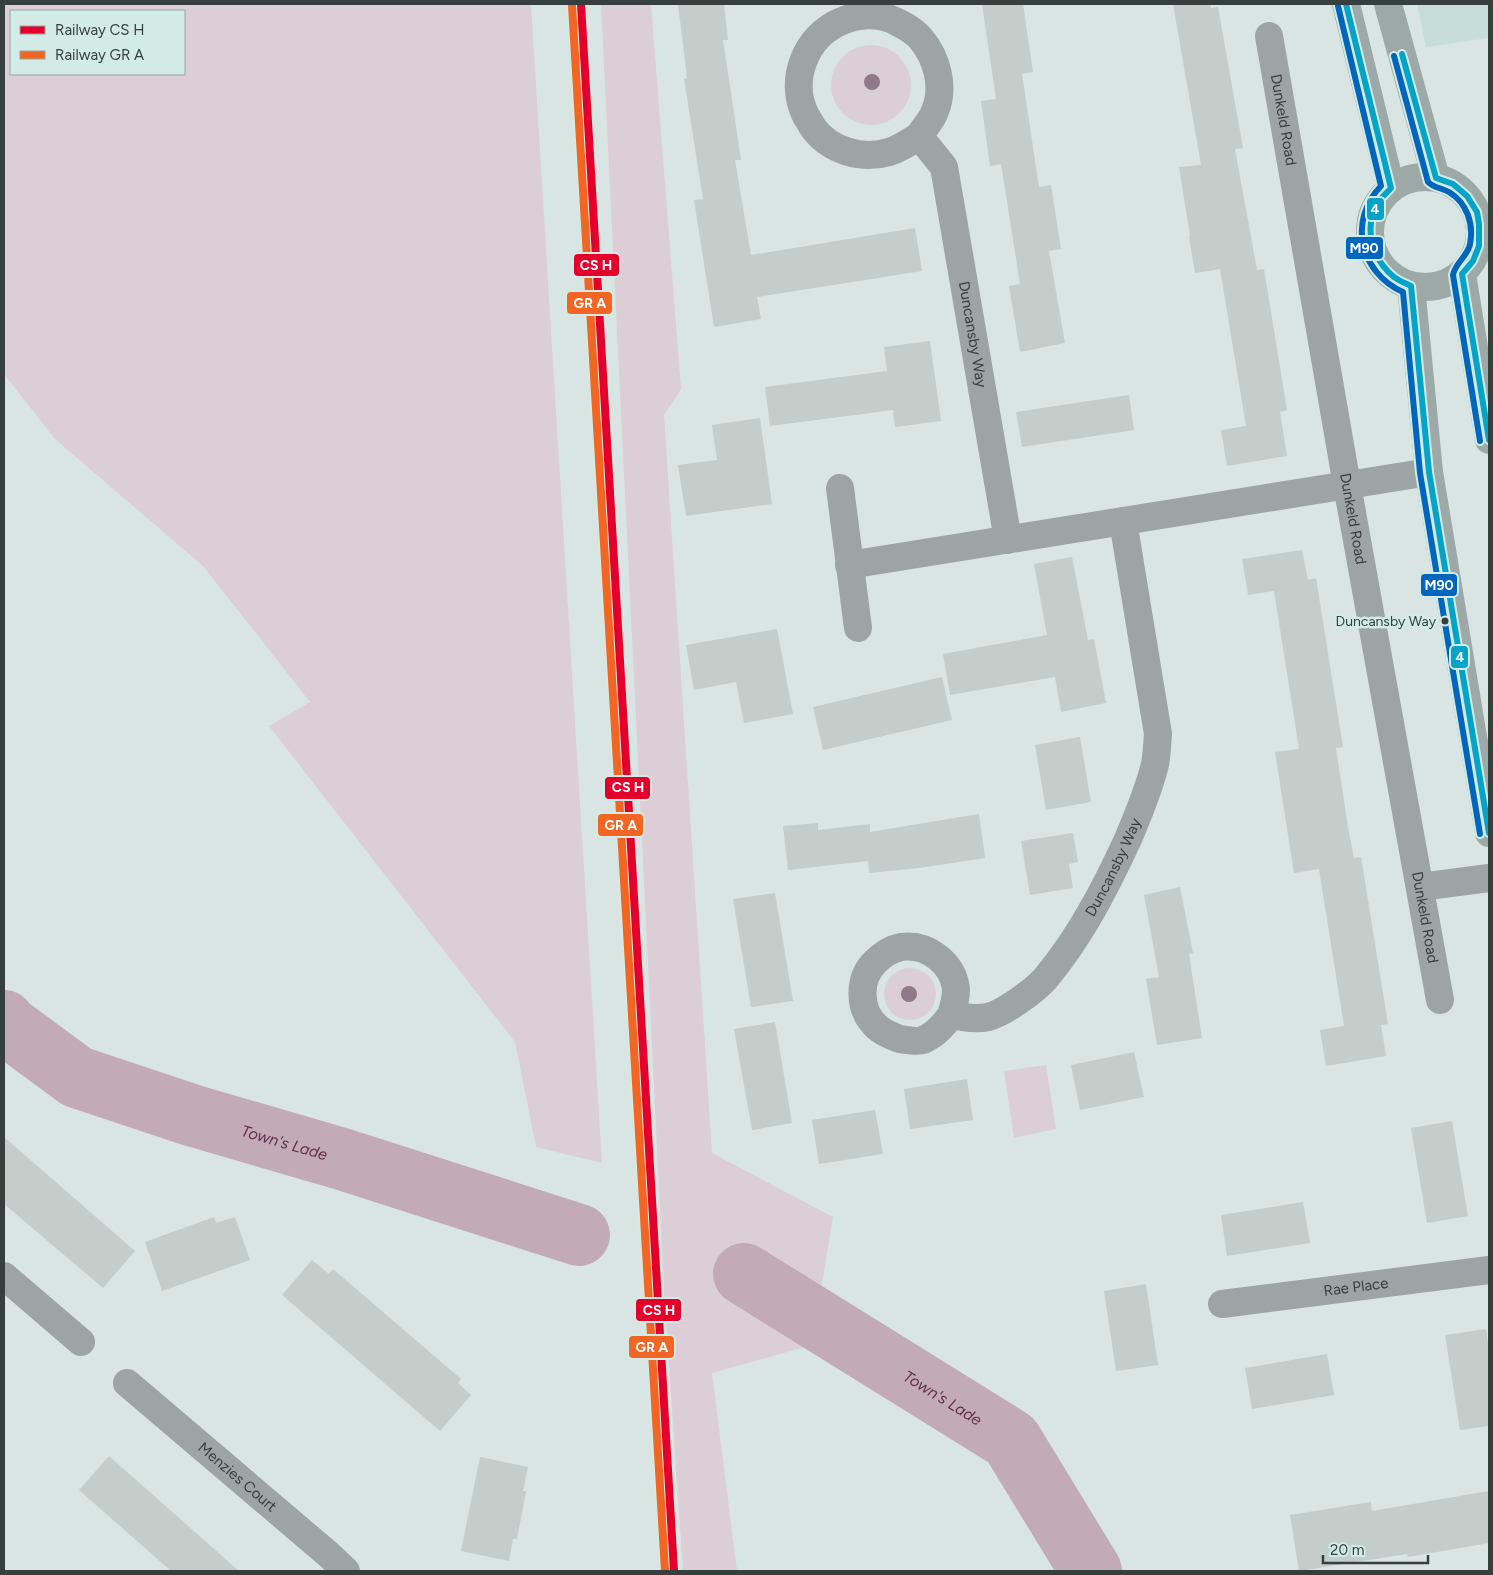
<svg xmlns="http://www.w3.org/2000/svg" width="1493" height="1575" font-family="Figtree,sans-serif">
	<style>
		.built { fill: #c6ddd9 }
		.green { fill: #dcced6; fill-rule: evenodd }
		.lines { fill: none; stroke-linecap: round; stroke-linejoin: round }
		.river { stroke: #c3aab7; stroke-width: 62 }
		.building { fill: #c3cdca }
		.street { stroke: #9da5a4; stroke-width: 28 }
		.secondary { stroke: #9aa5a2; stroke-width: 28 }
		.primary { stroke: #9da9a6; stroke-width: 28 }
		.bus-1-casing { stroke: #d3ebe6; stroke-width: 10 }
		.bus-2-casing { stroke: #d3ebe6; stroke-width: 10 }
		.bus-1 { stroke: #03a4c7; stroke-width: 6 }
		.bus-2 { stroke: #0065bd; stroke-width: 6 }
		.rail-1-casing { stroke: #d3ebe6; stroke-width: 11 }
		.rail-2-casing { stroke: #d3ebe6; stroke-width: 11 }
		.rail-1 { stroke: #e4002b; stroke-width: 8 }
		.rail-2 { stroke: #f26522; stroke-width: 8 }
		.tree { fill: #907988 }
		.bus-dot { fill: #353f3d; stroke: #d3ebe6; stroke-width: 2 }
		.labels { text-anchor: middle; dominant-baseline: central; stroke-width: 5; stroke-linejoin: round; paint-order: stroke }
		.bus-label { font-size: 14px; fill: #353f3d; stroke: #d3ebe6; text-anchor: end }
		.street-label { font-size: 15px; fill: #353f3d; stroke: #d3ebe6 }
		.water-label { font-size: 16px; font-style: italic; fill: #642f4d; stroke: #d3ebe6 }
		.line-badge { stroke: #d3ebe6; stroke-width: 2 }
		.badge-label { font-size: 14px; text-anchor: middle; font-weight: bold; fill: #fff }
	</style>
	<rect width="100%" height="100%" fill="#d9e5e2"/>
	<!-- built -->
	<path class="built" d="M 1417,4 L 1489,4 L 1489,38 L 1426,47 Z"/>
	<!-- green -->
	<path class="green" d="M 4,4 L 531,4 L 602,1163 L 536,1147 L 515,1042 L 269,726 L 310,702 L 203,566 L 55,439 L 4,374 ZM 184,11 L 184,74 L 11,74 L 11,11 Z
		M 601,4 L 651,4 L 681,389 L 664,415 L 712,1153 L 833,1217 L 812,1345 L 712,1373 L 737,1571 L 683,1571 L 664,1291 Z
		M831 85a40 40 0 1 1 80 0a40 40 0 1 1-80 0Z
		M884 994a26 26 0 1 1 52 0a26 26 0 1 1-52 0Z
		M 1046,1065 L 1056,1129 L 1014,1138 L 1004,1071 Z"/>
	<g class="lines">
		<!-- river -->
		<g class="river">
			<path id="s1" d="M 4,1021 L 5,1024 L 77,1077 L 191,1115 L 342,1159 L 579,1235"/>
			<path id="s2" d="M 744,1274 L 1011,1440 L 1091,1571"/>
		</g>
	</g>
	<!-- building -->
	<path class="building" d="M 678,4 L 724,4 L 728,40 L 723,40 L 741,160 L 735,160 L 751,255 L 915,228 L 922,271 L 757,297 L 761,319 L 714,327 L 694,200 L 703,199 L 684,79 L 687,78 Z
		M 982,4 L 1023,4 L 1033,72 L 1022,74 L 1039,187 L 1051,185 L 1061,249 L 1049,251 L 1065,343 L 1020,352 L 1009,286 L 1020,284 L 1001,164 L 990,166 L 981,101 L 996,99 Z
		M 1173,4 L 1210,4 L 1211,8 L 1218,7 L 1243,148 L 1235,149 L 1257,270 L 1264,269 L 1287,410 L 1280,412 L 1287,456 L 1227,466 L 1221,430 L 1246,426 L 1220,269 L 1195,273 L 1189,237 L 1190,236 L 1179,167 L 1201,165 Z
		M 930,341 L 941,421 L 895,427 L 893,410 L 770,426 L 765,387 L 887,371 L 884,347 Z
		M 1129,395 L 1134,430 L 1022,447 L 1016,412 Z
		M 760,418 L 772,504 L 686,516 L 678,465 L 717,460 L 712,425 Z
		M 1302,550 L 1308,580 L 1316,578 L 1343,747 L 1336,748 L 1348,827 L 1354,858 L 1361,857 L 1388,1024 L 1381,1025 L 1386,1056 L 1326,1066 L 1320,1030 L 1344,1026 L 1319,869 L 1294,873 L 1275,752 L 1299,749 L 1274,591 L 1248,595 L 1242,559 Z
		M 1072,557 L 1088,640 L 1094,639 L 1106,703 L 1061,712 L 1055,677 L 950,695 L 943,654 L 1047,635 L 1034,564 Z
		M 777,629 L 793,714 L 744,723 L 736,682 L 694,690 L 686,645 Z
		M 942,677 L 952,720 L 823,750 L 813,707 Z
		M 1080,737 L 1091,802 L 1046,810 L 1035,745 Z
		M 979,814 L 985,858 L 919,868 L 869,873 L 868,861 L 788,870 L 783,826 L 818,823 L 818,830 L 870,824 L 870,832 Z
		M 1073,833 L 1078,862 L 1069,864 L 1073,888 L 1030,895 L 1021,841 Z
		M 1180,887 L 1193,953 L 1189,954 L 1202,1038 L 1157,1045 L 1146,979 L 1159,977 L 1144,895 Z
		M 775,893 L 793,1001 L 751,1007 L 733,899 Z
		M 775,1022 L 792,1123 L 752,1130 L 734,1029 Z
		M 1134,1052 L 1144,1097 L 1080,1110 L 1071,1065 Z
		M 967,1079 L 973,1120 L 910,1129 L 904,1089 Z
		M 875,1110 L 883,1154 L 819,1164 L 812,1120 Z
		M 1452,1121 L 1468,1216 L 1427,1223 L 1411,1128 Z
		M 4,1137 L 135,1251 L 103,1288 L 4,1204 Z
		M 1303,1202 L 1310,1243 L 1227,1256 L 1221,1215 Z
		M 214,1217 L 216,1223 L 235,1217 L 250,1260 L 162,1291 L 145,1242 Z
		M 312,1260 L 329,1274 L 333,1269 L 461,1379 L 458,1383 L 471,1395 L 440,1431 L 282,1295 Z
		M 1146,1284 L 1158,1365 L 1116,1371 L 1104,1291 Z
		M 1486,1329 L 1489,1352 L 1489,1426 L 1460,1430 L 1445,1335 Z
		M 1327,1354 L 1334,1395 L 1252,1409 L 1245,1368 Z
		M 109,1456 L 239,1571 L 171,1571 L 79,1490 Z
		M 480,1457 L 528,1467 L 523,1491 L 526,1491 L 517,1539 L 513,1539 L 509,1561 L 461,1551 Z
		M 1489,1491 L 1489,1543 L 1408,1557 L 1407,1554 L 1299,1571 L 1290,1515 L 1371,1502 L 1372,1511 Z"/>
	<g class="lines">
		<!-- street -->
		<g class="street">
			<path id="s3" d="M 1269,36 L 1347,485 L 1440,1000"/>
			<path id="s4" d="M 919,136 C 910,142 899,149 889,152 C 862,160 831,151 814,129 C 811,125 809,120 806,116 C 788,81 805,36 842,21 C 858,14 877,13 893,20 C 903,25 914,30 921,39 C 937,58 945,87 935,111 C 932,120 924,128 919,136 L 944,167 L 1008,540"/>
			<path d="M 840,488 L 858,628"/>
			<path d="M 849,565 L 1429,472"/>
			<path d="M 1420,887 L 1489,878"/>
			<path id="s5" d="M 951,1015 C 954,1006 956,998 956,989 C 953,963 927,943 901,947 C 891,949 882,955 875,962 C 858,979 858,1010 877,1027 C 883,1033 892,1036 900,1039 C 906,1040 917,1042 923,1040 C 935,1035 944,1025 951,1015 C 964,1017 975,1020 988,1017 C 1004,1013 1034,991 1045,979 C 1080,937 1105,889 1128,839 C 1138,815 1149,790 1155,764 C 1157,754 1157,744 1158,734 L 1123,521"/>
			<path d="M 4,1276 L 81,1342"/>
			<path id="s6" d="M 1222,1304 L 1489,1270"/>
			<path id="s7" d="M 127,1383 L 328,1554 L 346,1571"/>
		</g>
		<!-- secondary -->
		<path class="secondary" d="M 1479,224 L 1489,219"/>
		<!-- primary -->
		<path class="primary" d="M 1346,4 L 1391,188
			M 1388,4 L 1436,178
			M1370 232a55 55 0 1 1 110 0a55 55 0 1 1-110 0Z
			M 1462,274 L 1489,440
			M 1411,286 L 1429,472 L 1489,833"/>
		<!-- bus-1 casing -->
		<g class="bus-1-casing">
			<path id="bus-1" d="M 1346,4 L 1391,188 C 1387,193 1381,197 1378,203 C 1363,228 1372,259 1394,277 C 1399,281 1405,283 1411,286 L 1429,472 L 1489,833
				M 1402,54 L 1436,178 L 1453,184 L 1467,196 L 1477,212 L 1479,224 L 1479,246 L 1473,261 L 1462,274 L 1489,440"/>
		</g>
		<!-- bus-2 casing -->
		<g class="bus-2-casing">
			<path id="bus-2" d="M 1338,6 L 1381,186 C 1348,220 1359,272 1403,292 L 1420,473 L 1480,834
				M 1394,56 L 1428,182 C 1434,188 1442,188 1449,192 C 1467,203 1474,224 1470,244 C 1468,256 1455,263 1453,275 L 1480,441"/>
		</g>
		<!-- bus-1 -->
		<use href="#bus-1" class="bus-1"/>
		<!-- bus-2 -->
		<use href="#bus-2" class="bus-2"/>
		<!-- rail-1 casing -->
		<g class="rail-1-casing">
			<path id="rail-1" d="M 581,4 L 674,1571"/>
		</g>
		<!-- rail-2 casing -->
		<g class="rail-2-casing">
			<path id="rail-2" d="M 572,5 L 665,1571"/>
		</g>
		<!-- rail-1 -->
		<use href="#rail-1" class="rail-1"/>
		<!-- rail-2 -->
		<use href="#rail-2" class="rail-2"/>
	</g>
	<!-- trees -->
	<g class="tree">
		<circle cx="872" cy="82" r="8"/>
		<circle cx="909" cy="994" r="8"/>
	</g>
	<!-- markers -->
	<circle class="bus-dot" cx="1445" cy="621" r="4.5"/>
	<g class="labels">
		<!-- bus labels -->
		<g class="bus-label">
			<text x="1436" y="621">Duncansby Way</text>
		</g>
		<!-- street labels -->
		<g class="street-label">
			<text stroke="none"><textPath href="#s3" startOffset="85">Dunkeld Road</textPath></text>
			<text stroke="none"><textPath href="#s4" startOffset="649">Duncansby Way</textPath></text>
			<text stroke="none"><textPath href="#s3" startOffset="490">Dunkeld Road</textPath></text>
			<text stroke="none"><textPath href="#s5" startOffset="531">Duncansby Way</textPath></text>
			<text stroke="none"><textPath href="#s3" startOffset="895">Dunkeld Road</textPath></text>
			<text stroke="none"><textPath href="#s6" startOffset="135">Rae Place</textPath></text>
			<text stroke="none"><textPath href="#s7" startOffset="145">Menzies Court</textPath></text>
		</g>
		<!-- water labels -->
		<g class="water-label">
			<text stroke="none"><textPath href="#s1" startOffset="310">Town's Lade</textPath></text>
			<text stroke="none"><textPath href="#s2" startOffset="234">Town's Lade</textPath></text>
		</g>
	</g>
	<g class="line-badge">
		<rect x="1366" y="197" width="19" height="24" rx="5" fill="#03a4c7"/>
		<rect x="1345" y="236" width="39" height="24" rx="5" fill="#0065bd"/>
		<rect x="573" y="253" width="47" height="24" rx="5" fill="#e4002b"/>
		<rect x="566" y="291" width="47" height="24" rx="5" fill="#f26522"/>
		<rect x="1420" y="573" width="38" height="24" rx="5" fill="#0065bd"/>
		<rect x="1450" y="645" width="19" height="24" rx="5" fill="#03a4c7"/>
		<rect x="604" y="776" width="47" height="24" rx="5" fill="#e4002b"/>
		<rect x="597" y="813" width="47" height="24" rx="5" fill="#f26522"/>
		<rect x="635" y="1298" width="47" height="24" rx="5" fill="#e4002b"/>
		<rect x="628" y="1335" width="47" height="24" rx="5" fill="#f26522"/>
	</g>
	<g class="badge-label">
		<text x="1375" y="214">4</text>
		<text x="1364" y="253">M90</text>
		<text x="596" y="270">CS H</text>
		<text x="590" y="308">GR A</text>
		<text x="1439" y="590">M90</text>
		<text x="1460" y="662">4</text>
		<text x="628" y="792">CS H</text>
		<text x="621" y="830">GR A</text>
		<text x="659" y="1315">CS H</text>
		<text x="652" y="1352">GR A</text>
	</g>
	<!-- border -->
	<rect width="1493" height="1575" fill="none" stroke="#353f3d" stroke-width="10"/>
	<!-- legend -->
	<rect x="10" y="10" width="175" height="65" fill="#d3ebe6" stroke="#94a6a2"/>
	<rect x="20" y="26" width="25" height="8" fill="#e4002b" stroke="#94a6a2"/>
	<text x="55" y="35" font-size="15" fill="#353f3d">Railway CS H</text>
	<rect x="20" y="51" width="25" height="8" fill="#f26522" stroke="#94a6a2"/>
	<text x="55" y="60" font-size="15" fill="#353f3d">Railway GR A</text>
	<!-- scale -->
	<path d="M1323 1555v8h105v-8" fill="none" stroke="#353f3d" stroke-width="2.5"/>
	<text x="1330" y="1555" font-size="15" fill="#353f3d" stroke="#d3ebe6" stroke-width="4" paint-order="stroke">20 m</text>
</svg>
